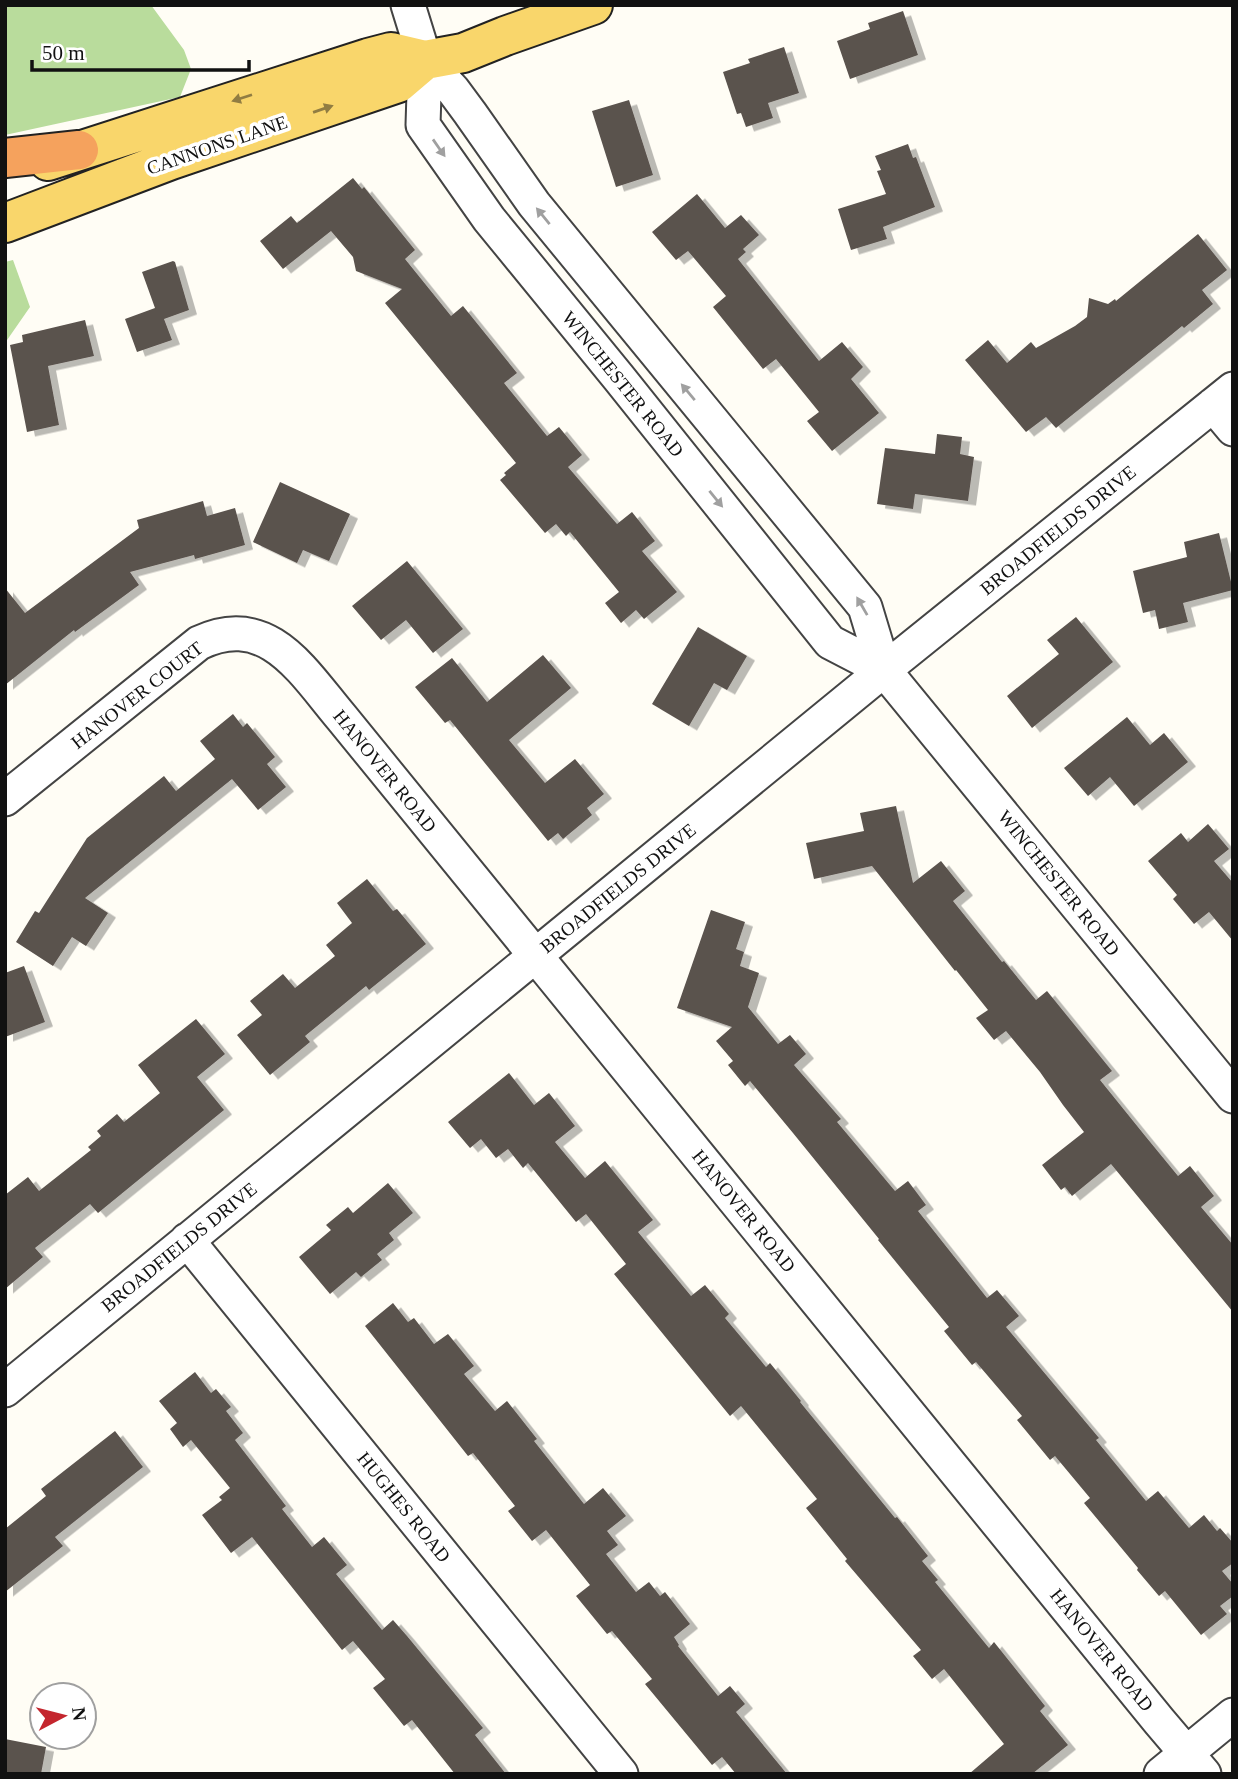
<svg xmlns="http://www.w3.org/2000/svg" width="1238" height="1779" font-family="Georgia,serif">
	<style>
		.forest { fill: #b9dc9c }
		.building { fill: #5a524d; filter: url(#shadow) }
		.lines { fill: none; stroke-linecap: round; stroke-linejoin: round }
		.minor-casing { stroke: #444; stroke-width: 37 }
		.major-casing { stroke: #222; stroke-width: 42 }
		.highway-casing { stroke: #222; stroke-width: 42 }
		.minor { stroke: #fff; stroke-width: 33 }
		.major { stroke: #f9d66b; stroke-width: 38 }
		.highway { stroke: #f5a25d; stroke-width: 38 }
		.oneway { fill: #917d42 }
		.oneway2 { fill: #a0a0a0 }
		.labels { text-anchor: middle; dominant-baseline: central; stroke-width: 7; stroke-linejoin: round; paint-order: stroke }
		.street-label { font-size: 19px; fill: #111; stroke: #fff }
	</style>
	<defs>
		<filter id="shadow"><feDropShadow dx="8" dy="4.5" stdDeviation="0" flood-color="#0004"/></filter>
	</defs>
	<rect width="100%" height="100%" fill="#fffdf5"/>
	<!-- forest -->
	<path class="forest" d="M 5,5 L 151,5 L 184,50 L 191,69 L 180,97 L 5,135 Z
		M 13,260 L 30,307 L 5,343 L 5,262 Z"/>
	<!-- building -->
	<path class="building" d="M 903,11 L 918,55 L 850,79 L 837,41 L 870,29 L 868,23 Z
		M 784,47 L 799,93 L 768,103 L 773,118 L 746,127 L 741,113 L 737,114 L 723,72 L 750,63 L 748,59 Z
		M 629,100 L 653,175 L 616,187 L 592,111 Z
		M 908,144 L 913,158 L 916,157 L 935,207 L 883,227 L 887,239 L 851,250 L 838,209 L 886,194 L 877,171 L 881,170 L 875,156 Z
		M 353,178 L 362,189 L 364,187 L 415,250 L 405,259 L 451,316 L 463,306 L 517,373 L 504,383 L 547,436 L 559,427 L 582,455 L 568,467 L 617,524 L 632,512 L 655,541 L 642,551 L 677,592 L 644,619 L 636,610 L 621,623 L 605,603 L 619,592 L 570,532 L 566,536 L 556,524 L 545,533 L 500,480 L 506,475 L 504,473 L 516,463 L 385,303 L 402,289 L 356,271 L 353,257 L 331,231 L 283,269 L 260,241 L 291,216 L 297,223 Z
		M 697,194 L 725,228 L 741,215 L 759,235 L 743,249 L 746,252 L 738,259 L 819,361 L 842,342 L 863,367 L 851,379 L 879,413 L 832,451 L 807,421 L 819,412 L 776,359 L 763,369 L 713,307 L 726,296 L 688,251 L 676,260 L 652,232 Z
		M 1198,234 L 1227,270 L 1202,290 L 1213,304 L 1184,328 L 1182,326 L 1165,340 L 1056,428 L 1046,417 L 1026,432 L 965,360 L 988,340 L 1007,363 L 1031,342 L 1036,348 L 1075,326 L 1087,317 L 1089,298 L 1108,304 L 1115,299 L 1116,301 Z
		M 173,261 L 175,262 L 189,310 L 164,319 L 172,340 L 137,352 L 125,319 L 155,308 L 142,272 Z
		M 85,320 L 94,356 L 48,366 L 59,425 L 27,432 L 10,345 L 23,342 L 22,335 Z
		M 937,434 L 962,437 L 960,454 L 974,457 L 968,501 L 915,494 L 913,509 L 877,504 L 885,448 L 935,454 Z
		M 280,482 L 350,514 L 329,561 L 303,550 L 297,563 L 253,542 Z
		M 203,501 L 207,516 L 235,508 L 245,545 L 195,559 L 194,555 L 130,572 L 139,585 L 75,632 L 74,630 L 5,685 L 5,588 L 25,613 L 139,528 L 137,520 Z
		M 1219,533 L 1233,590 L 1183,603 L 1188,622 L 1159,629 L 1155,610 L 1143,613 L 1133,571 L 1187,557 L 1184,542 Z
		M 407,561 L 463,629 L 433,653 L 406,620 L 381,640 L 352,606 Z
		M 1076,617 L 1113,662 L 1032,728 L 1007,696 L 1059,654 L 1047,640 Z
		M 698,627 L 747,656 L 727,690 L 714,683 L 689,726 L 652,704 Z
		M 543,655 L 571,688 L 509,740 L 545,783 L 575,759 L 604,794 L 587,808 L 592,815 L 563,839 L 558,833 L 548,841 L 450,720 L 445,723 L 415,687 L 452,658 L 487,702 Z
		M 233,714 L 243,727 L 247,723 L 275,757 L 267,764 L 286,787 L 258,810 L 232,779 L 85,898 L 108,913 L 86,946 L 72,937 L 53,966 L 16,942 L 35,911 L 39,913 L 87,838 L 164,776 L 176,791 L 215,759 L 200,741 Z
		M 1127,717 L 1150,745 L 1164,733 L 1188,762 L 1134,806 L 1110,777 L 1088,796 L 1064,768 Z
		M 896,806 L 913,883 L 941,861 L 965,891 L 953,901 L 1002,962 L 1004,961 L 1036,1000 L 1047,991 L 1112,1071 L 1100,1080 L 1146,1137 L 1178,1176 L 1190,1166 L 1214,1196 L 1201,1207 L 1233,1245 L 1233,1312 L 1111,1164 L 1072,1196 L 1065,1187 L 1061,1190 L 1042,1165 L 1084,1132 L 1063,1105 L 1040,1072 L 1006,1031 L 994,1040 L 976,1018 L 988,1010 L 956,970 L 955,971 L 872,866 L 814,879 L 806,843 L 864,831 L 860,813 Z
		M 1208,824 L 1229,849 L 1214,861 L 1233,883 L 1233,941 L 1209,912 L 1194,924 L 1173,899 L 1177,895 L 1148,861 L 1181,833 L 1188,842 Z
		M 367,879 L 393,911 L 397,909 L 426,944 L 369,990 L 366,986 L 305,1036 L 310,1042 L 270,1075 L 237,1035 L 262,1015 L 250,1001 L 283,974 L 295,988 L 335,956 L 326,945 L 352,923 L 337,903 Z
		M 711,910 L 745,922 L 736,949 L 744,952 L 740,966 L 759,973 L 748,1007 L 778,1044 L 790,1035 L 806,1054 L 794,1065 L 841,1119 L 837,1122 L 895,1191 L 908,1181 L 926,1205 L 918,1211 L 987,1298 L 997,1290 L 1019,1316 L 1006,1327 L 1099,1438 L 1096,1440 L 1146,1501 L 1158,1491 L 1189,1528 L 1204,1515 L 1217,1531 L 1220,1528 L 1233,1543 L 1233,1563 L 1222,1571 L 1233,1584 L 1233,1596 L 1220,1606 L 1227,1614 L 1201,1635 L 1165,1591 L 1159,1596 L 1137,1570 L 1138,1568 L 1084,1503 L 1090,1498 L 1055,1456 L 1050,1460 L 1017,1420 L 1022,1416 L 976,1362 L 972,1365 L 944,1331 L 949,1327 L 878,1240 L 879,1239 L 793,1133 L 750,1081 L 745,1086 L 728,1065 L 733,1061 L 716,1041 L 732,1027 L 677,1008 Z
		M 24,966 L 45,1022 L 5,1037 L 5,973 Z
		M 196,1019 L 225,1054 L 197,1077 L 224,1110 L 98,1213 L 90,1204 L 35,1248 L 43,1257 L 5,1289 L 5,1195 L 28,1177 L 39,1191 L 91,1150 L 88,1147 L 101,1136 L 97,1131 L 117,1114 L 124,1122 L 160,1093 L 138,1065 Z
		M 509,1073 L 534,1105 L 549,1093 L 575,1126 L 555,1142 L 585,1178 L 605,1161 L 653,1220 L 638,1232 L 691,1296 L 705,1285 L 729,1314 L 725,1318 L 766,1367 L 770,1363 L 801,1401 L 800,1402 L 895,1518 L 897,1517 L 928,1556 L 922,1561 L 938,1580 L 935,1582 L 989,1648 L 994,1642 L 1045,1706 L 1040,1711 L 1068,1745 L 1032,1774 L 969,1774 L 1004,1744 L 944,1669 L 932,1679 L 913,1656 L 921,1650 L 845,1561 L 847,1559 L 806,1508 L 817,1499 L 741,1406 L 730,1416 L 614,1274 L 626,1264 L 586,1214 L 576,1222 L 528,1163 L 523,1168 L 508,1149 L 496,1158 L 481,1139 L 470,1148 L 448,1122 Z
		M 388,1183 L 413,1213 L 389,1233 L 394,1240 L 377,1254 L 382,1260 L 361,1277 L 356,1272 L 330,1294 L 299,1257 L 331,1230 L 326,1225 L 348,1207 L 353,1213 Z
		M 393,1303 L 408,1322 L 414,1318 L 434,1344 L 448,1334 L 474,1366 L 464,1374 L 495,1411 L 507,1401 L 537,1439 L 534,1441 L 584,1504 L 603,1488 L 626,1516 L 607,1531 L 618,1545 L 606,1554 L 636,1592 L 649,1582 L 660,1596 L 665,1592 L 690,1624 L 674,1637 L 679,1645 L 678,1646 L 718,1696 L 730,1686 L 745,1704 L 736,1712 L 787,1774 L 736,1774 L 722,1757 L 712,1765 L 645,1684 L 652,1679 L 612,1631 L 607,1634 L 576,1596 L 590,1585 L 546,1530 L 532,1541 L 508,1511 L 515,1506 L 473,1453 L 468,1456 L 365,1326 Z
		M 195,1372 L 211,1393 L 216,1389 L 231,1407 L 226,1411 L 243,1433 L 235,1440 L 286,1506 L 282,1509 L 312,1547 L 324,1537 L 347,1565 L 336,1574 L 382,1630 L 393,1620 L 407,1636 L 483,1728 L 475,1735 L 506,1774 L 455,1774 L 412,1720 L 404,1726 L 373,1688 L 385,1679 L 353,1641 L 342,1650 L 252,1537 L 231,1553 L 202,1515 L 222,1500 L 219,1497 L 230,1488 L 191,1440 L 183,1447 L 170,1429 L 177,1423 L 159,1401 Z
		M 115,1431 L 143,1467 L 55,1537 L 63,1546 L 5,1592 L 5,1529 L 46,1496 L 41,1489 Z
		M 5,1739 L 46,1747 L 41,1774 L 5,1774 Z"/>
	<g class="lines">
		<!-- minor casing -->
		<g class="minor-casing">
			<path id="minor" d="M 408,5 L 425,60 L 423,125 L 489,219 L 619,378 L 830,642 L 884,670
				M 425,60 L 453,90 L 470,113 L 534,204 L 865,607 L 884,670 L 1233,1096
				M 1213,405 L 1233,429
				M 5,799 L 199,643 C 268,610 303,672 342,718 L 1159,1721 L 1204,1774
				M 187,1240 L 621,1774
				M 5,1390 L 884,670 L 1233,389
				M 1161,1774 L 1233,1715"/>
		</g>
		<!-- major casing -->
		<g class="major-casing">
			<path id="major" d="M 48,161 L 368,58 L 391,52 L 425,60 L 463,53 L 505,36 L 593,5
				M 5,223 L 171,160 L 398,83 L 425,60"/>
		</g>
		<!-- highway casing -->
		<g class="highway-casing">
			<path id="highway" d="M 5,158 L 79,150"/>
		</g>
		<!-- minor -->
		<use href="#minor" class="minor"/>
		<!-- major -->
		<use href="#major" class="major"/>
		<!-- highway -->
		<use href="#highway" class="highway"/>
	</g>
	<!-- one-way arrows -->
	<defs><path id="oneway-solid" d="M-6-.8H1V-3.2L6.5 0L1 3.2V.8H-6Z" transform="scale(1.75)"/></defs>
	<g class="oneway">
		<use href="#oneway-solid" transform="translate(242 98) rotate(162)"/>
		<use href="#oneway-solid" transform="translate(323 109) rotate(-19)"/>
	</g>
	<g class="oneway2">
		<use href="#oneway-solid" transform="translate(439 148) rotate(55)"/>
		<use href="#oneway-solid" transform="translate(543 216) rotate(-129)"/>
		<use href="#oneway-solid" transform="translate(688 392) rotate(-130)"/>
		<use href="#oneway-solid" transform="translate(716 499) rotate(51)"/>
		<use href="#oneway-solid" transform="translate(862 606) rotate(-120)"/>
	</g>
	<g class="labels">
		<!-- street labels -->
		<g class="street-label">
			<text transform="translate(217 145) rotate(-19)">CANNONS LANE</text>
			<text transform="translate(623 384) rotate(51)">WINCHESTER ROAD</text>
			<text transform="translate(1058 530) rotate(-39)">BROADFIELDS DRIVE</text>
			<text transform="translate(137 695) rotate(-38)">HANOVER COURT</text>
			<text transform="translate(385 771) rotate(51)">HANOVER ROAD</text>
			<text transform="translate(1059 883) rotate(51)">WINCHESTER ROAD</text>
			<text transform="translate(618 888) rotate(-39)">BROADFIELDS DRIVE</text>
			<text transform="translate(744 1211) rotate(51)">HANOVER ROAD</text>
			<text transform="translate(179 1247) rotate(-39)">BROADFIELDS DRIVE</text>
			<text transform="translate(404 1507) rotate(51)">HUGHES ROAD</text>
			<text transform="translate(1102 1650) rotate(51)">HANOVER ROAD</text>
		</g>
	</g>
	<!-- border -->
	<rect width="1238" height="1779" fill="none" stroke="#111111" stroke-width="14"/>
	<!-- north arrow -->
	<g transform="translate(63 1716) rotate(83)"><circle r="33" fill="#ffffff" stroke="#a0a0a0" stroke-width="2"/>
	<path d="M0-5L12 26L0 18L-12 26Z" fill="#c4262e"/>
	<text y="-10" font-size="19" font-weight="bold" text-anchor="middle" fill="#111111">N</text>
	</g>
	<!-- scale -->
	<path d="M32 60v10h217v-10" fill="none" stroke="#111111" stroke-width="3.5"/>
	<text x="42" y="60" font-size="21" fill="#111111" stroke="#ffffff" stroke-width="5" paint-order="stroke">50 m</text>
</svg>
